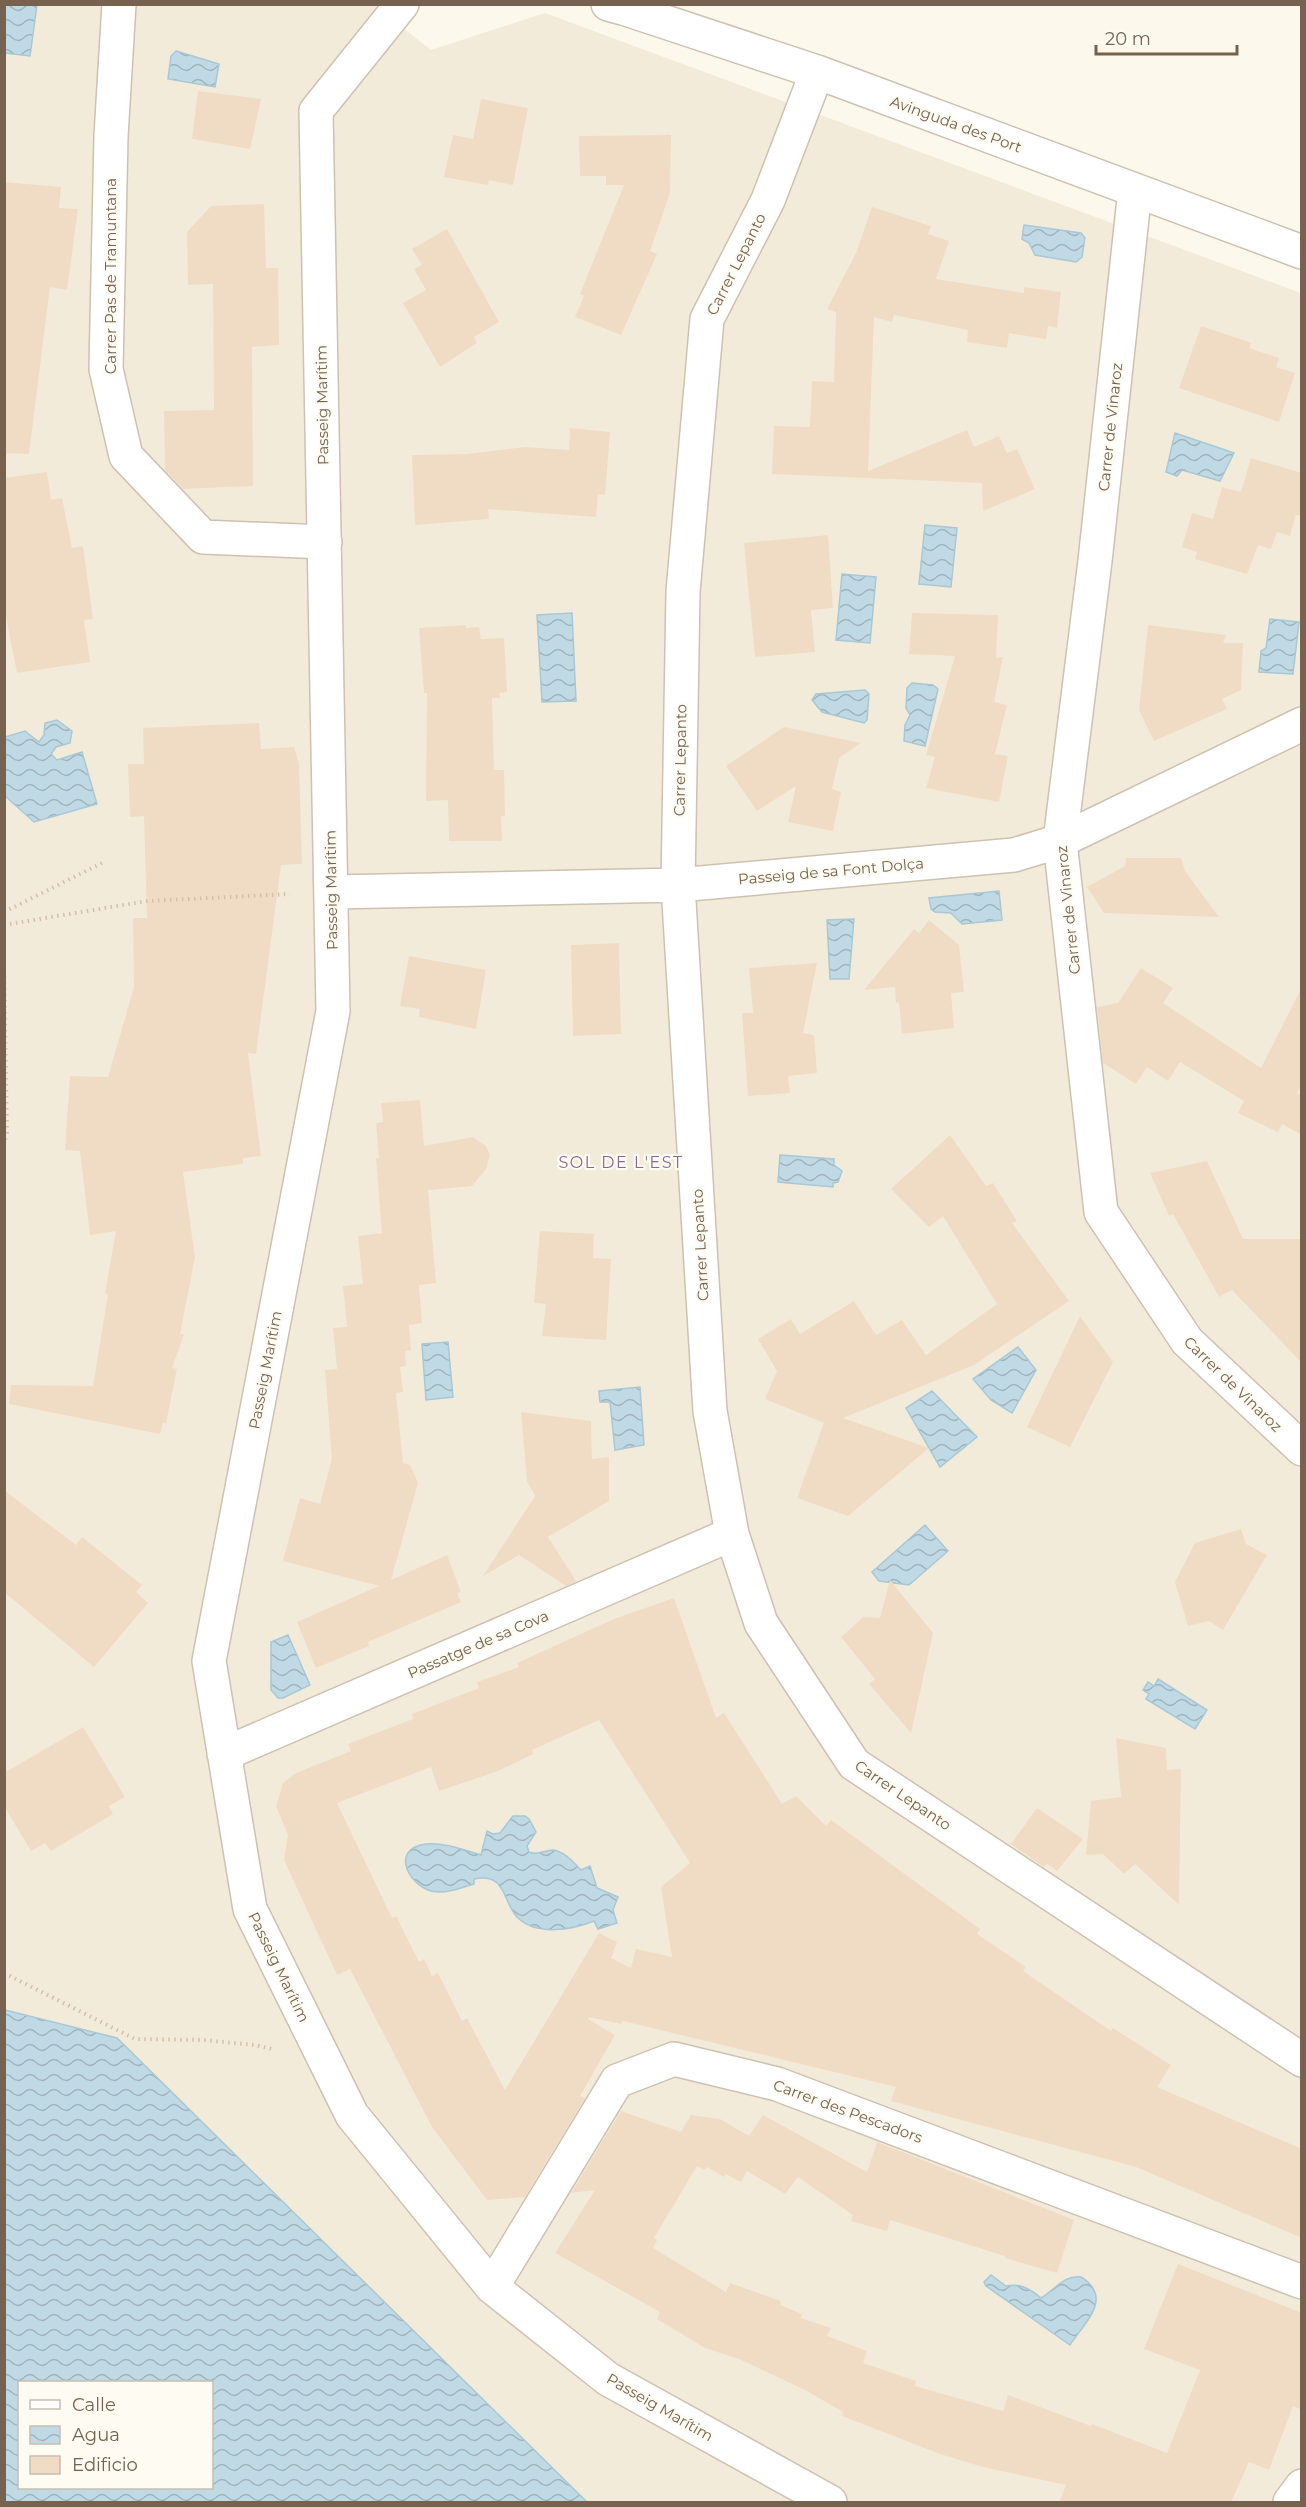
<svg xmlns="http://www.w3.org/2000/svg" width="1306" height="2507" font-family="Montserrat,sans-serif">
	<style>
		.residential { fill: #f3ebda }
		.water { fill: url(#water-waves); stroke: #a7c8d6; stroke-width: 1.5; fill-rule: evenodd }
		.building { fill: #f0dcc4; fill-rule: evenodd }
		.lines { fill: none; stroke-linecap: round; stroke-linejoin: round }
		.street-casing { stroke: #cec1b1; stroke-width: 36 }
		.path { stroke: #d5bfa7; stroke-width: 4; stroke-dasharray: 1.5 4.5; stroke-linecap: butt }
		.street { stroke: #fff; stroke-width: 33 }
		.labels { text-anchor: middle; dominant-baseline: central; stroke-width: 4.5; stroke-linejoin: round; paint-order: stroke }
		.street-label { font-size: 15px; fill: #76624f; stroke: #fefbf2 }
		.neighbourhood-label { font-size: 16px; letter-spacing: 1.5px; fill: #896791; stroke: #fefbf2 }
	</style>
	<defs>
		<pattern id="water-waves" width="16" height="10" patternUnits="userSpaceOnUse" patternTransform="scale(1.5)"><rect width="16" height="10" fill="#c0dae5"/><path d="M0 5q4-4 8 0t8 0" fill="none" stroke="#a1b4bc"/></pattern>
	</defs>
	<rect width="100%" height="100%" fill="#fcf8eb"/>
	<!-- residential -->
	<path class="residential" d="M 5,5 L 374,5 L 431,50 L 545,13 L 1301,293 L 1301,2502 L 587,2502 L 117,2038 L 5,2010 Z"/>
	<!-- water -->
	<path class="water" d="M 5,4 L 37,5 L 30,56 L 5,53 Z
		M 176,51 L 219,64 L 215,87 L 168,79 L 171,56 Z
		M 1024,225 L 1081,233 L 1085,238 L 1082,257 L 1076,262 L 1035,255 L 1029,243 L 1022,239 Z
		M 1175,433 L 1234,453 L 1220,481 L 1182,470 L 1177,476 L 1166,472 Z
		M 925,525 L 957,528 L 951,587 L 919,584 Z
		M 842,574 L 876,577 L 870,643 L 836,640 Z
		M 572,613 L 576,701 L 542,702 L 537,615 Z
		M 1270,619 L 1299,622 L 1293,674 L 1259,672 L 1261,651 L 1266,648 Z
		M 912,683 L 933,685 L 938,689 L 925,746 L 904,741 L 905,725 L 910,715 L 906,708 L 907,688 Z
		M 865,690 L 869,694 L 867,720 L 864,723 L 822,712 L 812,700 L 816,694 Z
		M 57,720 L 72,731 L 70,743 L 56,747 L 51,754 L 57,760 L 82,752 L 97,804 L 34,822 L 5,796 L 5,737 L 25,731 L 39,742 L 44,735 L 45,723 Z
		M 999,891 L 1002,920 L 962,924 L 951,913 L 935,912 L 931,909 L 929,898 Z
		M 854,919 L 849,979 L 830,979 L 827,920 Z
		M 780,1155 L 834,1159 L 834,1165 L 842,1171 L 838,1182 L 833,1183 L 833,1187 L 778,1182 Z
		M 448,1342 L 453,1397 L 426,1400 L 422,1344 Z
		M 1018,1347 L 1036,1370 L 1012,1413 L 991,1400 L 973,1379 Z
		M 640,1387 L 644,1445 L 615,1450 L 610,1402 L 600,1402 L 599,1391 Z
		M 932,1391 L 977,1437 L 940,1467 L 906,1408 Z
		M 925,1525 L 948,1551 L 909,1585 L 879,1581 L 872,1572 Z
		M 288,1635 L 310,1685 L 283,1698 L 278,1698 L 271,1690 L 271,1642 Z
		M 1158,1679 L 1207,1710 L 1195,1729 L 1146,1699 L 1149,1694 L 1143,1690 L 1148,1682 L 1154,1686 Z
		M 513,1816 L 525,1816 L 529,1819 L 536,1832 L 527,1846 L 529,1852 C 538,1856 544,1850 553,1850 C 564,1851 574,1863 581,1870 L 590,1866 L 597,1888 L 618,1897 L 613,1910 L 617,1923 L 598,1929 L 594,1921 C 572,1930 537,1936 518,1918 C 502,1902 507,1872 474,1879 L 474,1884 C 463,1887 449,1893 438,1892 C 411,1891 387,1849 426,1844 C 443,1842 464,1850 481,1855 L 487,1831 L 493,1834 L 500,1833 Z
		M 5,2010 L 117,2038 L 587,2502 L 5,2502 ZM 20,2382 L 212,2382 L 212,2488 L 20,2488 Z
		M 991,2275 L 1006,2286 C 1021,2283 1030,2289 1041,2298 C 1055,2290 1063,2275 1081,2277 C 1114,2298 1085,2322 1070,2345 L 986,2286 L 984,2282 Z"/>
	<!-- building -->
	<path class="building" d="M 198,91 L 261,99 L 250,149 L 192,139 Z
		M 481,99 L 528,108 L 513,185 L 489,180 L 488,185 L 444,177 L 453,135 L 473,139 Z
		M 671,135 L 670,193 L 650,251 L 657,254 L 621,335 L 575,317 L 584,296 L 580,294 L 624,185 L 606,185 L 606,176 L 580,176 L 579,136 Z
		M 4,182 L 61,187 L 59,208 L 78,209 L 67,290 L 50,287 L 29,454 L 4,453 Z
		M 264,204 L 266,268 L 278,268 L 279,345 L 252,347 L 253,486 L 183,489 L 165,470 L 164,411 L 214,410 L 213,284 L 188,285 L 187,232 L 211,206 Z
		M 872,207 L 931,226 L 928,234 L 949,241 L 936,279 L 1024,293 L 1024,287 L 1061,292 L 1057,328 L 1048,326 L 1046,339 L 1009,333 L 1007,348 L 967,342 L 968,330 L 894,315 L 892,322 L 874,317 L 868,471 L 967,430 L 974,447 L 999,436 L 1007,453 L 1017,449 L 1035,489 L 983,511 L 982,483 L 772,474 L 774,426 L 810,427 L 812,381 L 834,382 L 836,312 L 827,309 L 856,253 Z
		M 447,229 L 499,322 L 474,337 L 477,343 L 440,367 L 403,303 L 426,290 L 414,269 L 422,265 L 412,249 Z
		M 1201,326 L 1252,343 L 1249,348 L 1279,358 L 1276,367 L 1295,373 L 1279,422 L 1179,388 Z
		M 570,428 L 610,432 L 605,495 L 598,494 L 596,517 L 488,509 L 489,519 L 415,525 L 412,455 L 467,454 L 525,447 L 569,450 Z
		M 1251,458 L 1302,473 L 1302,516 L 1296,515 L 1290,536 L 1277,532 L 1271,549 L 1258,545 L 1247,574 L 1195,559 L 1197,552 L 1182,547 L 1192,513 L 1213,519 L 1222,487 L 1241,492 Z
		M 47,472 L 51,500 L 62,498 L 72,548 L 83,546 L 93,619 L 84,620 L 90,662 L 17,673 L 4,607 L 4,478 Z
		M 828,535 L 833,608 L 811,610 L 815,652 L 755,657 L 744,543 Z
		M 912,613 L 998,615 L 996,658 L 1003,657 L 994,702 L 1007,705 L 995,754 L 1008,756 L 999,802 L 926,788 L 935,757 L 926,755 L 955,656 L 909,654 Z
		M 466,625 L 466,628 L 479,627 L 481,639 L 504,638 L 507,692 L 499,693 L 500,698 L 492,698 L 494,770 L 504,770 L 505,816 L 501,816 L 502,841 L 449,841 L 448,800 L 426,801 L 427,693 L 424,693 L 419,628 Z
		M 1148,625 L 1226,635 L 1223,643 L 1243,643 L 1241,690 L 1222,699 L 1227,709 L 1154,741 L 1139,710 Z
		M 259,723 L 261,749 L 294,747 L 299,764 L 302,864 L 281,865 L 256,1054 L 248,1053 L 261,1156 L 243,1158 L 243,1164 L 183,1172 L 195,1257 L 180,1334 L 184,1334 L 172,1368 L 177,1369 L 166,1423 L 163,1423 L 160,1434 L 9,1404 L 11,1385 L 93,1386 L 108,1294 L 105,1293 L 116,1231 L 90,1235 L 80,1151 L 65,1150 L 70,1076 L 108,1077 L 134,987 L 133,918 L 147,918 L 144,816 L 130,817 L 128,764 L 144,764 L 143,728 Z
		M 784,727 L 861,743 L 839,758 L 832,789 L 841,792 L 833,831 L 788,822 L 796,786 L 757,811 L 726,766 Z
		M 1126,858 L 1181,858 L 1185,871 L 1219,917 L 1104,913 L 1087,887 L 1125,866 Z
		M 929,920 L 959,945 L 964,992 L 951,993 L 954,1028 L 902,1034 L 899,1002 L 896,1003 L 895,987 L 864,990 L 914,929 L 919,933 Z
		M 619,943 L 621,1034 L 573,1036 L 571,945 Z
		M 409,956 L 486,970 L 476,1029 L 419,1017 L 420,1009 L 400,1006 Z
		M 817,963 L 803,1033 L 814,1035 L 817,1073 L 788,1076 L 790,1093 L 748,1096 L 742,1013 L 753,1013 L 749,968 Z
		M 1141,968 L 1173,988 L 1163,1003 L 1261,1068 L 1302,987 L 1302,1084 L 1297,1093 L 1302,1096 L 1302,1135 L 1282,1124 L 1278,1132 L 1238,1113 L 1244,1101 L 1180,1062 L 1168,1081 L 1147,1067 L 1136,1084 L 1103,1063 L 1097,1007 L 1118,1003 Z
		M 420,1100 L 424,1146 L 473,1137 L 486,1146 L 490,1155 L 486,1169 L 472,1186 L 428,1190 L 436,1283 L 419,1285 L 422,1323 L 409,1325 L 411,1350 L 405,1351 L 406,1366 L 400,1367 L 403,1392 L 396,1393 L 403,1463 L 410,1465 L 418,1483 L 391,1580 L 447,1555 L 461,1592 L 457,1593 L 461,1602 L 368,1642 L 369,1646 L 316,1668 L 297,1622 L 379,1586 L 283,1561 L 300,1498 L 320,1504 L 332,1459 L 325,1370 L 337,1369 L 333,1328 L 347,1327 L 343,1286 L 363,1284 L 358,1236 L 382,1233 L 376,1158 L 379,1158 L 376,1123 L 383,1122 L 381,1103 Z
		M 950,1135 L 986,1186 L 993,1183 L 1017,1221 L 1012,1223 L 1069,1301 L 974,1365 L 843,1418 L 929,1448 L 848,1516 L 797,1498 L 824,1423 L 765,1399 L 777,1371 L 758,1339 L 791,1319 L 800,1334 L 854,1301 L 876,1335 L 902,1320 L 926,1355 L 997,1304 L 943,1216 L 929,1227 L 891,1189 Z
		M 1207,1161 L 1243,1239 L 1302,1239 L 1302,1363 L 1232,1290 L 1219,1297 L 1173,1214 L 1169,1216 L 1150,1173 Z
		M 540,1231 L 594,1234 L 593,1258 L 611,1259 L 606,1340 L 542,1336 L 546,1304 L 534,1303 Z
		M 1080,1316 L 1113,1362 L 1070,1447 L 1027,1427 Z
		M 521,1412 L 591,1421 L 592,1459 L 609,1457 L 609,1501 L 548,1537 L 576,1581 L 566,1586 L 519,1555 L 483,1576 L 535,1496 L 527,1481 Z
		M 4,1490 L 76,1545 L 82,1537 L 142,1585 L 136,1592 L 148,1603 L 94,1667 L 4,1592 Z
		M 1241,1529 L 1246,1544 L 1267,1555 L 1223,1630 L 1209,1621 L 1188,1626 L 1175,1582 L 1195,1543 Z
		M 890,1580 L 933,1633 L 911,1733 L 869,1684 L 875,1679 L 841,1637 L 863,1617 L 880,1618 Z
		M 674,1598 L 716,1718 L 724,1713 L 782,1804 L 796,1796 L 826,1826 L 831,1820 L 980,1929 L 977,1934 L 1026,1967 L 1023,1971 L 1111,2031 L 1113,2028 L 1171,2065 L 1157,2087 L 1302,2149 L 1302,2238 L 1136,2167 L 891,2101 L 896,2087 L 623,2021 L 621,2024 L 589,2017 L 588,2019 L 615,2035 L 580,2096 L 585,2098 L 525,2197 L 487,2200 L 432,2127 L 350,1969 L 337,1975 L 284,1860 L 288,1835 L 276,1806 L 283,1783 L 296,1773 L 351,1751 L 348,1744 L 413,1719 L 412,1714 L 479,1688 L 477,1682 L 519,1667 L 517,1663 L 614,1619 ZM 599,1720 L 690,1863 L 661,1887 L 672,1957 L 636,1949 L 631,1968 L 611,1958 L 617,1942 L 599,1933 L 505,2090 L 467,2018 L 462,2021 L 438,1973 L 432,1976 L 424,1959 L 419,1962 L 396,1916 L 392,1918 L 337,1803 L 431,1767 L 439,1791 L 498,1771 L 533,1754 L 532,1750 Z
		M 83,1727 L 125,1797 L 109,1806 L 113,1814 L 51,1851 L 45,1843 L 31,1851 L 4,1806 L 4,1773 Z
		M 1116,1738 L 1166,1748 L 1167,1770 L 1181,1769 L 1179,1905 L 1135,1864 L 1124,1874 L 1103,1854 L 1086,1855 L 1091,1801 L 1121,1797 Z
		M 1037,1808 L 1083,1839 L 1057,1871 L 1047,1864 L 1044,1867 L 1011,1844 Z
		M 621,2111 L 681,2132 L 691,2115 L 720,2119 L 749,2136 L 763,2115 L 867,2172 L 877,2142 L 1074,2220 L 1057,2273 L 1005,2258 L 1005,2256 L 890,2220 L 887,2231 L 851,2221 L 853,2215 L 798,2177 L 785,2194 L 747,2171 L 741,2182 L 726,2174 L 724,2177 L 707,2167 L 704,2170 L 697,2166 L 654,2238 L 657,2240 L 653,2248 L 726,2292 L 730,2283 L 781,2301 L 780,2305 L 802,2314 L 801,2318 L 831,2328 L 827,2336 L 867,2351 L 863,2363 L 916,2381 L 915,2386 L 1003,2411 L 1008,2395 L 1091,2426 L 1092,2424 L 1167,2453 L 1200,2370 L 1144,2349 L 1178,2264 L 1302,2313 L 1302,2410 L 1293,2406 L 1269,2470 L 1249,2462 L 1231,2502 L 1059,2502 L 1066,2485 L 983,2467 L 940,2454 L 842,2416 L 843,2412 L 805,2390 L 739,2359 L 705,2348 L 657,2319 L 660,2312 L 555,2253 L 595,2190 L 571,2193 Z"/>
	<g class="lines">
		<!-- street casing -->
		<g class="street-casing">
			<path id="street" d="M 119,4 L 111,136 L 106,369 L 126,456 L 203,537 L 325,542
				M 402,4 L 316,111 L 333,1011 L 209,1661 L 250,1909 L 352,2115 L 492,2287 L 608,2379 L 830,2502
				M 608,4 L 623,8 L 817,72 L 1302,252
				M 817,72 L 768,200 L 707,319 L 683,592 L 678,885 L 710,1411 L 732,1534 L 761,1623 L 854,1764 L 1302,2060
				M 1135,190 L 1095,561 L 1060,841 L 1101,1212 L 1187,1341 L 1302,1449
				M 331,892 L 678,885 L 1014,855 L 1060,841 L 1302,724
				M 224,1754 L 732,1534
				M 492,2287 L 617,2081 L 674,2059 L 777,2084 L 1302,2282
				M 1290,2502 L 1302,2486"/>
		</g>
		<!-- path -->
		<path class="path" d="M 4,912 L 106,861
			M 4,925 L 147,901 L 290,894
			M 4,958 L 7,1136 L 4,1141
			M 4,1973 L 135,2039 L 203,2040 L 255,2045 L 272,2049"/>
		<!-- street -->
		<use href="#street" class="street"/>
	</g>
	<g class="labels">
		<!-- street labels -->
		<g class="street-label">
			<text transform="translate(956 124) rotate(20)">Avinguda des Port</text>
			<text transform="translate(736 264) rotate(-63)">Carrer Lepanto</text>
			<text transform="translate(110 276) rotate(-90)">Carrer Pas de Tramuntana</text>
			<text transform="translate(322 405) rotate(-91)">Passeig Marítim</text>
			<text transform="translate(1110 427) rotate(-84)">Carrer de Vinaroz</text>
			<text transform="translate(680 760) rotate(-89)">Carrer Lepanto</text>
			<text transform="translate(831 871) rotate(-5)">Passeig de sa Font Dolça</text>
			<text transform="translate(331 890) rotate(-91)">Passeig Marítim</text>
			<text transform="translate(1068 910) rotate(-96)">Carrer de Vinaroz</text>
			<text transform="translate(700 1245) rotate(-93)">Carrer Lepanto</text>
			<text transform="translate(265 1370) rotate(-79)">Passeig Marítim</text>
			<text transform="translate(1233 1384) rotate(44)">Carrer de Vinaroz</text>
			<text transform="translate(478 1644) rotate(-23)">Passatge de sa Cova</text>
			<text transform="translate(903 1795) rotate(34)">Carrer Lepanto</text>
			<text transform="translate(279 1967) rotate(64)">Passeig Marítim</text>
			<text transform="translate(848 2111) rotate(20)">Carrer des Pescadors</text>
			<text transform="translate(660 2407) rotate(30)">Passeig Marítim</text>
		</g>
		<!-- neighbourhood labels -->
		<g class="neighbourhood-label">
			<text x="621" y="1162">SOL DE L'EST</text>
		</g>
	</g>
	<!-- border -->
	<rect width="1306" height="2507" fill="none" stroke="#76624f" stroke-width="12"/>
	<!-- legend -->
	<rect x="18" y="2381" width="195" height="108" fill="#fefbf2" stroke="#c8beb1" stroke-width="1.5"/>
	<rect x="30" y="2400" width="30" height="9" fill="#ffffff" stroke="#c8beb1" stroke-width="1.5"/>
	<text x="72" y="2411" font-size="18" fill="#76624f">Calle</text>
	<rect x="30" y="2426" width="30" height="18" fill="url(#water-waves)" stroke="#c8beb1" stroke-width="1.5"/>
	<text x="72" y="2441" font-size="18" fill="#76624f">Agua</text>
	<rect x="30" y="2456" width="30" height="18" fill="#f0dcc4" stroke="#c8beb1" stroke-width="1.5"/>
	<text x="72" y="2471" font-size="18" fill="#76624f">Edificio</text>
	<!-- scale -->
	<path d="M1096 45v9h141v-9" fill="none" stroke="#76624f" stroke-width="3"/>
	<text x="1105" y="45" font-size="18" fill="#76624f" stroke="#fefbf2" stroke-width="4.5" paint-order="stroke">20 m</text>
</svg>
